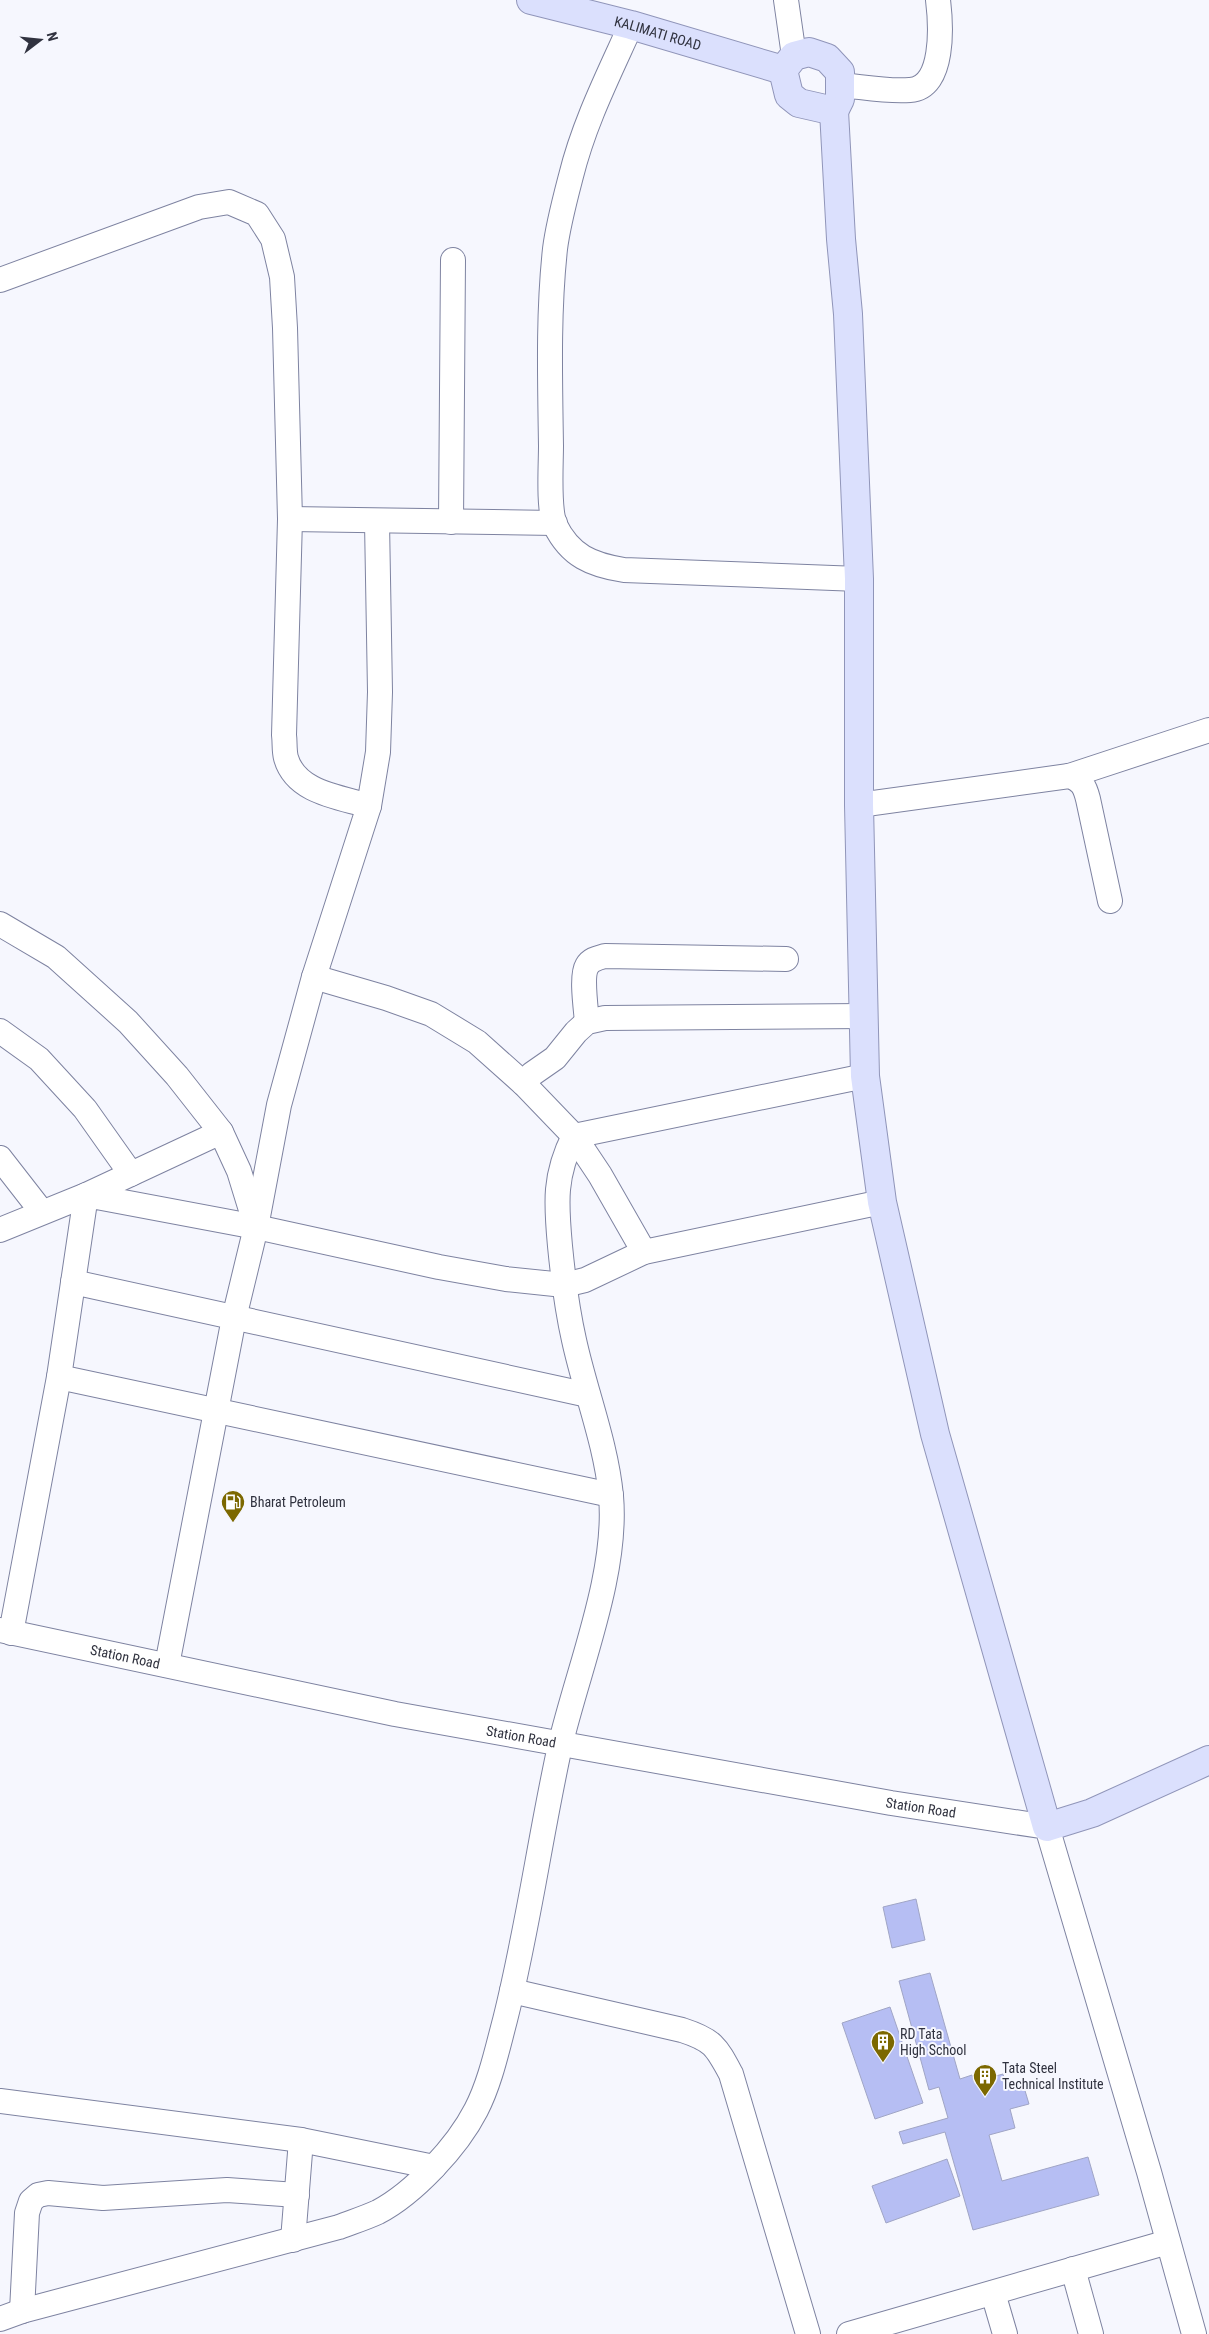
<svg xmlns="http://www.w3.org/2000/svg" width="1209" height="2334" font-family="'Roboto Condensed',sans-serif">
	<style>
		.building { fill: #b6bef3; stroke: #a0a5c5 }
		.lines { fill: none; stroke-linecap: round; stroke-linejoin: round }
		.minor-casing { stroke: #7e83a1; stroke-width: 26 }
		.major-casing { stroke: #9095b9; stroke-width: 30 }
		.minor { stroke: #fff; stroke-width: 24 }
		.major { stroke: #dbe0fd; stroke-width: 28 }
		.labels { text-anchor: middle; dominant-baseline: central; stroke-width: 4; stroke-linejoin: round; paint-order: stroke }
		.street-label { font-size: 14px; fill: #30323f; stroke: #f6f7fe }
		.poi-label { font-size: 14px; fill: #30323f; stroke: #f6f7fe; text-anchor: start }
	</style>
	<rect width="100%" height="100%" fill="#f6f7fe"/>
	<!-- building -->
	<path class="building" d="M 916,1899 L 925,1940 L 892,1948 L 883,1907 Z
		M 930,1973 L 960,2079 L 972,2075 L 974,2082 L 1003,2074 L 1007,2089 L 1023,2084 L 1029,2104 L 1010,2109 L 1015,2128 L 989,2135 L 1002,2181 L 1088,2157 L 1099,2195 L 973,2230 L 945,2132 L 903,2144 L 899,2132 L 948,2118 L 939,2087 L 929,2090 L 899,1981 Z
		M 890,2007 L 923,2103 L 875,2119 L 842,2023 Z
		M 947,2159 L 960,2196 L 886,2223 L 872,2186 Z"/>
	<g class="lines">
		<!-- minor casing -->
		<g class="minor-casing">
			<g id="minor">
				<path d="M 786,0 L 794,56"/>
				<path d="M 631,25 C 609,74 584,123 571,176 C 565,199 558,225 555,249 C 548,314 550,380 551,446 C 551,465 548,508 555,525 C 570,556 592,565 624,570 L 859,579"/>
				<path d="M 841,85 C 863,87 888,92 910,90 C 945,88 941,24 938,0"/>
				<path d="M 0,280 L 199,207 L 229,202 L 257,214 L 273,239 L 282,277 L 285,328 L 290,519 L 284,735 C 285,742 284,751 286,758 C 296,793 340,797 369,806"/>
				<path d="M 290,519 L 555,523"/>
				<path d="M 451,522 L 453,260"/>
				<path d="M 1069,776 L 1209,730"/>
				<path d="M 859,805 L 1069,776 C 1082,780 1085,787 1088,799 L 1110,901"/>
				<path d="M 0,924 L 56,957 L 128,1022 L 177,1076 L 221,1132 L 239,1171 L 255,1223"/>
				<path d="M 314,977 L 386,998 L 431,1014 L 477,1042 L 524,1084 L 574,1136 L 600,1175 L 644,1252"/>
				<path d="M 587,1022 C 586,1009 581,976 587,966 C 591,959 598,958 605,956 L 786,959"/>
				<path d="M 0,1031 L 39,1059 L 85,1109 L 131,1174"/>
				<path d="M 524,1084 L 532,1074 L 555,1058 L 576,1032 L 587,1022 L 605,1018 L 865,1016"/>
				<path d="M 0,1158 L 42,1212"/>
				<path d="M 0,1230 L 86,1195 L 221,1132"/>
				<path d="M 73,1282 L 588,1395"/>
				<path d="M 59,1377 L 611,1495"/>
				<path id="s1" d="M 0,1630 L 395,1714 L 891,1803 L 1047,1827 L 1149,2172 L 1194,2334"/>
				<path d="M 11,1633 L 59,1377 L 86,1195 L 256,1227 L 439,1267 L 506,1279 L 564,1285 L 585,1280 L 644,1252 L 882,1202"/>
				<path d="M 167,1665 L 234,1318 L 256,1227 L 279,1105 L 314,977 L 369,806 L 378,752 L 380,692 L 377,522"/>
				<path d="M 512,1991 L 682,2030 C 713,2040 716,2046 731,2074 L 808,2334"/>
				<path d="M 0,2101 L 301,2140 L 434,2167"/>
				<path d="M 293,2240 L 301,2140"/>
				<path d="M 1073,2269 L 1091,2334"/>
				<path d="M 993,2293 L 1005,2334"/>
				<path d="M 22,2311 L 27,2213 L 31,2201 L 38,2195 L 48,2193 L 103,2198 L 227,2190 L 297,2195"/>
				<path d="M 0,2319 L 22,2311 L 339,2227 C 352,2222 365,2218 378,2212 C 414,2193 457,2147 476,2110 C 490,2083 497,2050 505,2020 C 528,1929 540,1837 560,1746 C 578,1669 618,1574 611,1496 C 606,1443 585,1391 574,1340 C 567,1309 563,1277 560,1246 C 556,1203 554,1175 574,1136 L 865,1076"/>
				<path d="M 849,2334 L 1168,2242"/>
			</g>
		</g>
		<!-- major casing -->
		<g class="major-casing">
			<g id="major">
				<path id="s2" d="M 531,0 L 631,25 L 783,70"/>
				<path d="M 809,52 L 827,58 L 840,72 L 840,99 L 834,111 L 799,103 L 789,95 L 783,70 L 794,56 Z"/>
				<path d="M 834,111 L 841,239 L 848,314 L 859,579 L 859,805 L 865,1076 L 882,1202 L 935,1434 L 1047,1827 L 1092,1813 L 1209,1760"/>
			</g>
		</g>
		<!-- minor -->
		<use href="#minor" class="minor"/>
		<!-- major -->
		<use href="#major" class="major"/>
	</g>
	<!-- icons -->
	<defs>
		<g id="fuel-pin" transform="scale(1.25)"><path d="M0 17L-7.5 6A9.5 9.5 0 1 1 7.5 6Z" fill="#7c6800" stroke="#f6f7fe"/><path d="M-5.5-6h7V0h2V4h1.3V-2.5L3-4.5l.8-.8L6-3V5H2.5V1h-1V6h-7ZM-4.2-4.7v3.2H.2V-4.7Z" fill="#fff"/></g>
		<g id="building-pin" transform="scale(1.25)"><path d="M0 17L-7.5 6A9.5 9.5 0 1 1 7.5 6Z" fill="#7c6800" stroke="#f6f7fe"/><path d="M-4-6H4V6H1V3H-1V6H-4ZM-2.5-4.3h1.7v1.8h-1.7ZM.8-4.3h1.7v1.8H.8ZM-2.5-1h1.7V.8h-1.7ZM.8-1h1.7V.8H.8Z" fill="#fff"/></g>
	</defs>
	<g fill-rule="evenodd">
		<use href="#fuel-pin" x="233" y="1502"/>
		<use href="#building-pin" x="883" y="2042"/>
		<use href="#building-pin" x="985" y="2076"/>
	</g>
	<g class="labels">
		<!-- street labels -->
		<g class="street-label">
			<text stroke="none"><textPath href="#s2" startOffset="131">KALIMATI ROAD</textPath></text>
			<text stroke="none"><textPath href="#s1" startOffset="128">Station Road</textPath></text>
			<text stroke="none"><textPath href="#s1" startOffset="532">Station Road</textPath></text>
			<text stroke="none"><textPath href="#s1" startOffset="938">Station Road</textPath></text>
		</g>
		<!-- poi labels -->
		<g class="poi-label">
			<text x="250" y="1502">Bharat Petroleum</text>
			<text x="900" y="2034">RD Tata<tspan x="900" dy="16">High School</tspan></text>
			<text x="1002" y="2068">Tata Steel<tspan x="1002" dy="16">Technical Institute</tspan></text>
		</g>
	</g>
	<!-- north arrow -->
	<g transform="translate(40 40) rotate(74)" stroke="#f6f7fe" stroke-width="4" paint-order="stroke">
	<path d="M0-4L9 19L0 12L-9 19Z" fill="#30323f"/>
	<text y="-8" font-size="14" font-weight="bold" text-anchor="middle" fill="#30323f">N</text>
	</g>
</svg>
